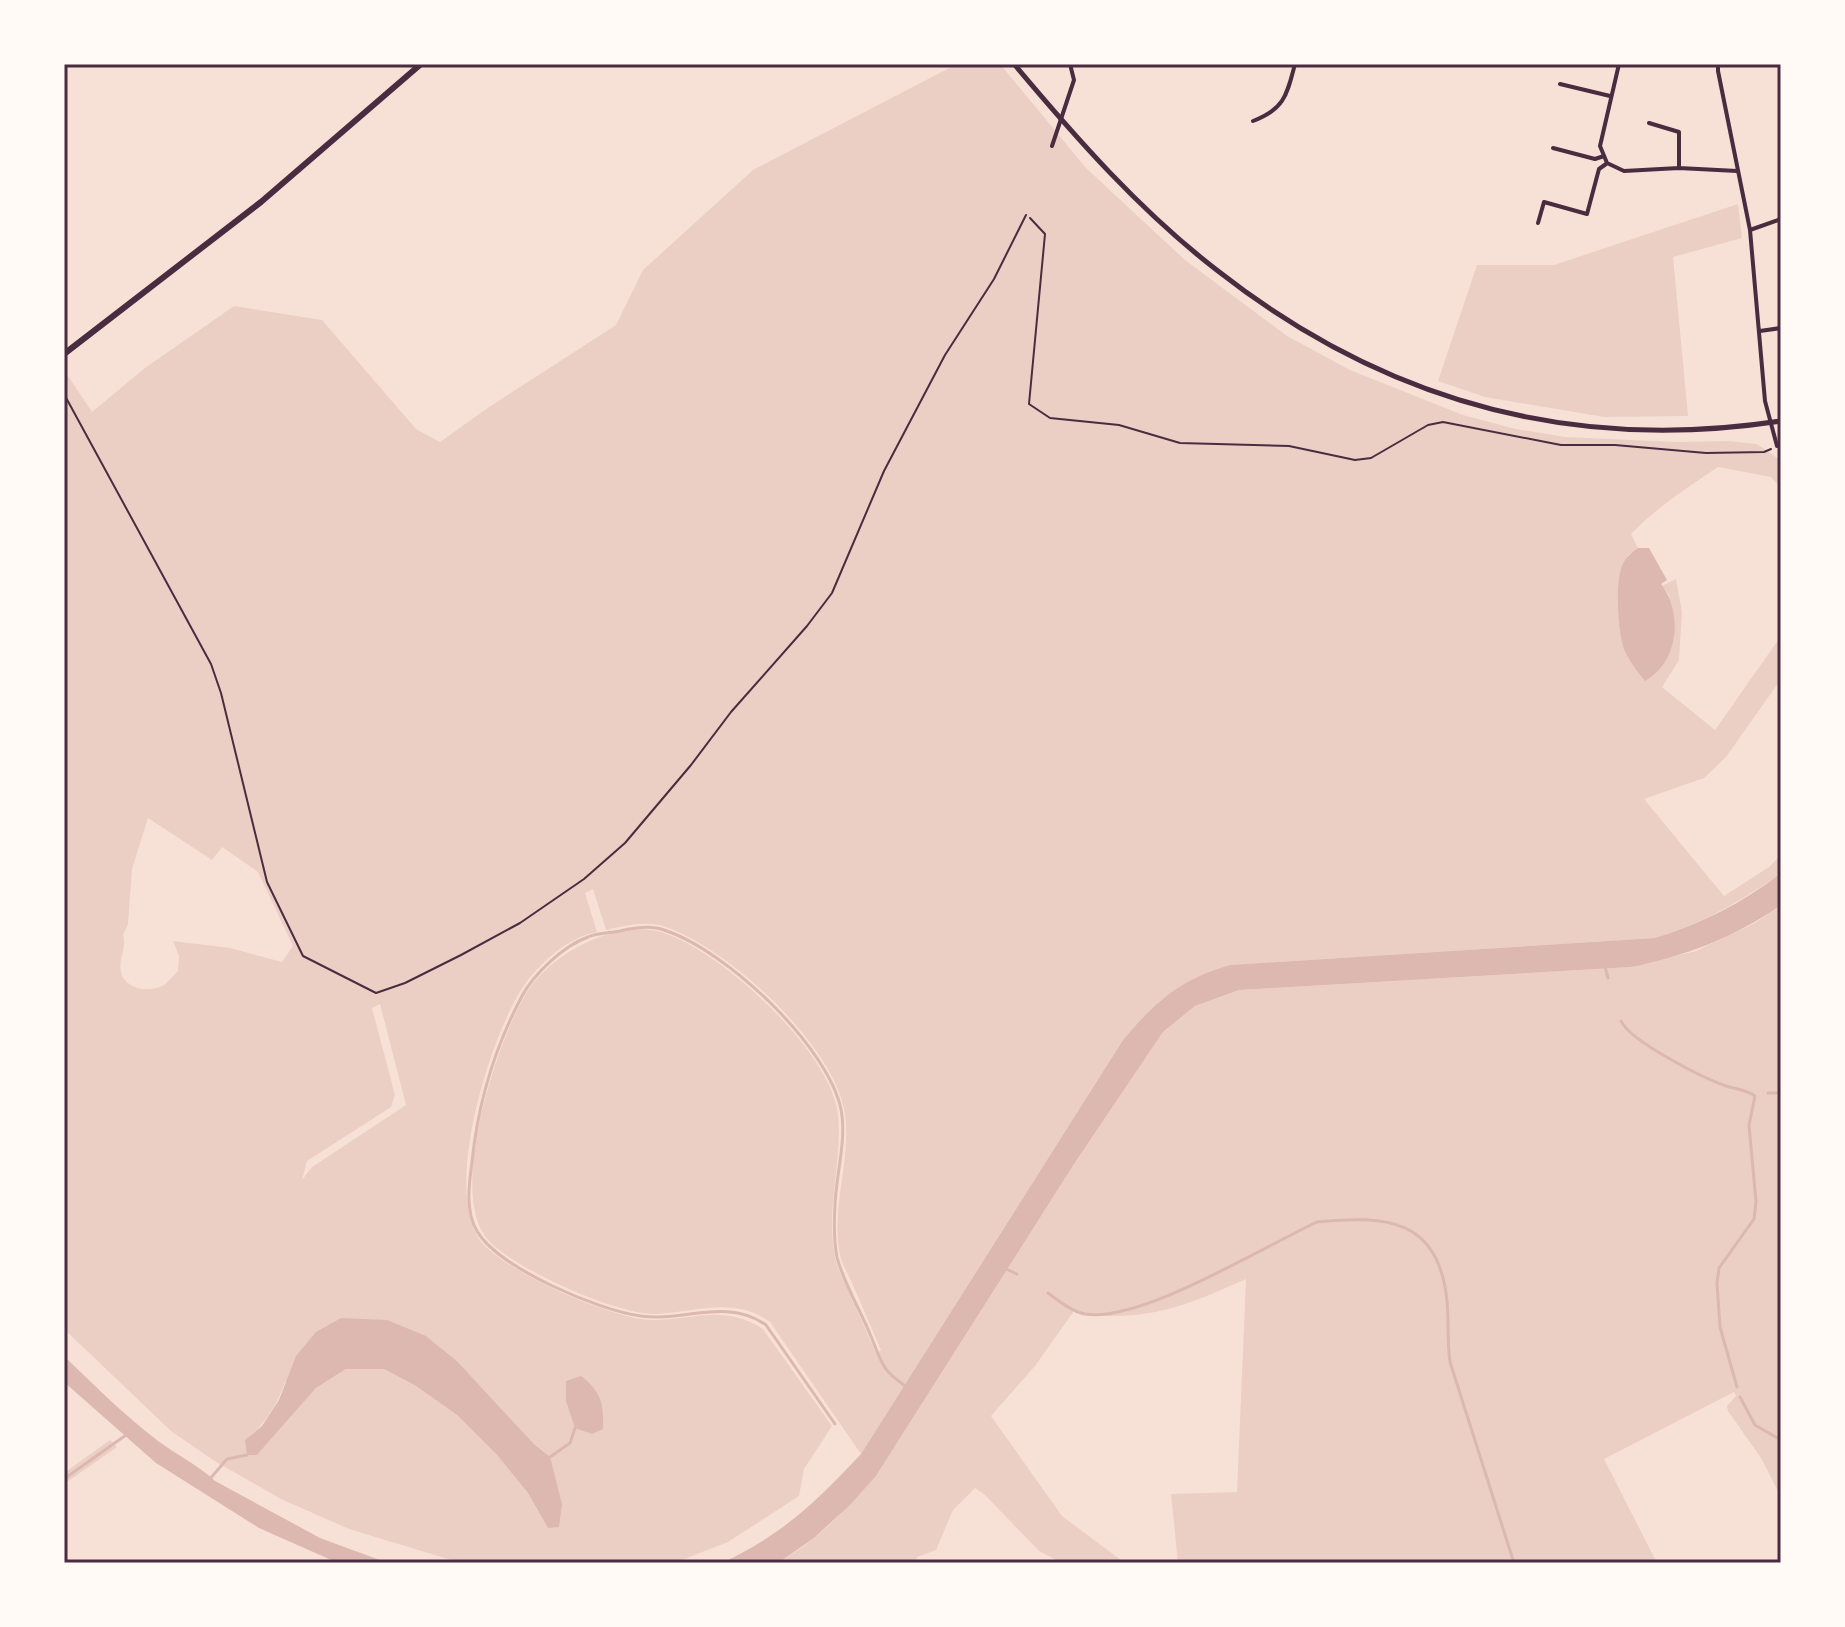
<svg xmlns="http://www.w3.org/2000/svg" width="1845" height="1627" font-family="Manrope,sans-serif">
	<style>
		.green { fill: #ebcfc5; fill-rule: evenodd }
		.water { fill: #dcb8b0 }
		.lines { fill: none; stroke-linecap: round; stroke-linejoin: round }
		.stream { stroke: #dcb8b0; stroke-width: 3 }
		.path { stroke: #4a2c40; stroke-width: 2 }
		.service { stroke: #4a2c40; stroke-width: 2 }
		.minor { stroke: #4a2c40; stroke-width: 4 }
		.secondary { stroke: #4a2c40; stroke-width: 5 }
		.primary { stroke: #4a2c40; stroke-width: 6 }
		.neatline { fill: none; stroke: #4a2c40; stroke-width: 3 }
	</style>
	<rect width="100%" height="100%" fill="#f7e1d7"/>
	<!-- green -->
	<path class="green" d="M 957,64 L 1000,64 L 1086,168 L 1185,260 L 1287,336 L 1350,370 L 1463,415 L 1516,429 L 1566,437 L 1675,442 L 1728,441 L 1757,444 L 1780,460 L 1781,488 L 1771,477 L 1718,467 C 1688,487 1656,508 1631,534 L 1638,548 L 1627,556 L 1671,598 L 1662,586 L 1676,579 L 1682,612 L 1679,660 L 1662,687 L 1715,730 L 1781,636 L 1781,679 L 1726,757 L 1704,778 L 1644,799 L 1724,896 L 1769,867 L 1781,855 L 1781,873 C 1741,901 1702,924 1655,938 L 1230,965 C 1179,985 1158,996 1123,1040 L 861,1454 L 770,1322 C 734,1296 697,1312 657,1314 C 619,1316 515,1269 489,1241 C 445,1196 498,1036 529,989 C 554,952 619,918 664,933 C 722,952 832,1052 838,1115 C 843,1162 825,1209 835,1256 C 836,1266 842,1276 846,1285 C 856,1308 866,1331 876,1353 L 881,1350 C 871,1328 862,1305 852,1283 C 848,1274 842,1264 840,1255 C 830,1207 853,1157 844,1109 C 831,1043 729,949 666,927 C 647,920 625,926 606,930 L 593,889 L 585,893 L 597,932 C 570,936 541,962 525,984 C 491,1032 437,1201 486,1247 C 516,1276 610,1318 651,1320 C 692,1321 722,1303 763,1329 L 832,1426 L 804,1469 L 799,1496 L 728,1542 L 674,1563 L 461,1563 L 349,1529 L 281,1499 L 213,1460 L 171,1431 L 64,1329 L 64,370 L 92,412 L 145,368 L 234,306 L 322,320 L 416,429 L 440,442 L 489,407 L 616,325 L 643,270 L 753,170 ZM 148,818 L 212,860 L 222,847 L 258,872 L 293,946 L 282,962 L 230,948 L 173,941 L 179,956 L 178,971 C 174,975 169,981 164,985 C 151,993 125,990 121,972 C 118,959 127,948 123,935 L 128,924 L 132,869 ZM 380,1004 L 406,1105 L 312,1167 L 302,1180 L 307,1161 L 391,1107 L 395,1095 L 372,1008 ZM 426,1336 L 457,1361 L 534,1444 L 550,1457 L 548,1528 L 528,1493 L 497,1455 L 457,1415 L 416,1386 L 384,1369 L 346,1369 L 316,1388 L 257,1455 L 246,1440 C 265,1423 277,1406 285,1382 Z
		M 1738,204 L 1742,238 L 1673,257 L 1688,416 L 1604,417 L 1485,397 L 1438,381 L 1477,265 L 1554,265 Z
		M 1781,905 L 1781,1497 L 1761,1458 L 1728,1411 L 1727,1406 L 1736,1396 L 1734,1392 L 1604,1459 L 1657,1563 L 1178,1563 L 1171,1494 L 1237,1492 L 1246,1279 C 1198,1300 1165,1316 1111,1316 C 1098,1316 1087,1316 1074,1311 L 1035,1366 L 991,1416 L 1062,1516 L 1125,1563 L 1062,1563 L 1039,1551 L 985,1495 L 975,1488 L 953,1510 L 936,1550 L 917,1557 L 916,1563 L 777,1563 C 816,1542 847,1509 876,1476 L 1074,1164 L 1163,1032 L 1195,1006 L 1239,990 L 1631,967 L 1696,951 L 1755,923 Z
		M 110,1440 L 117,1447 L 64,1484 L 64,1473 Z"/>
	<!-- water -->
	<path class="water" d="M 1638,548 L 1649,548 L 1667,580 L 1661,584 C 1683,613 1679,662 1645,681 C 1637,671 1629,661 1624,649 C 1618,631 1616,591 1620,573 C 1622,561 1629,554 1638,548 Z
		M 1781,873 L 1781,905 C 1735,937 1686,956 1631,967 L 1239,990 L 1195,1006 L 1163,1032 L 1074,1164 L 876,1476 L 850,1505 L 814,1538 L 781,1561 L 722,1563 C 782,1535 817,1501 861,1454 L 1123,1040 C 1155,1001 1182,979 1230,965 L 1655,938 C 1701,924 1743,903 1781,873 Z
		M 341,1318 L 387,1320 L 426,1336 L 457,1361 L 534,1444 L 550,1457 L 562,1504 L 559,1527 L 548,1528 L 528,1493 L 497,1455 L 457,1415 L 416,1386 L 384,1369 L 346,1369 L 316,1388 L 257,1455 L 247,1455 L 245,1440 L 262,1426 L 279,1400 L 296,1356 L 316,1332 Z
		M 64,1356 C 94,1385 124,1415 158,1441 C 177,1455 198,1465 215,1481 L 320,1538 L 388,1563 L 338,1563 L 259,1528 L 156,1463 L 64,1382 Z
		M 581,1376 C 601,1391 604,1404 603,1429 L 592,1434 L 575,1428 L 566,1401 L 566,1381 Z"/>
	<g class="lines">
		<!-- stream -->
		<path class="stream" d="M 1605,967 L 1608,978
			M 1621,1021 C 1630,1041 1703,1078 1726,1086 C 1736,1089 1747,1090 1755,1096 L 1749,1125 L 1756,1202 L 1754,1219 L 1719,1268 L 1717,1283 L 1720,1327 L 1737,1387
			M 1768,1093 L 1781,1093
			M 1006,1269 L 1017,1274
			M 1048,1293 C 1059,1301 1071,1311 1085,1314 C 1140,1323 1265,1246 1317,1222 C 1387,1215 1439,1219 1447,1301 C 1449,1322 1447,1342 1450,1362 L 1514,1563
			M 1740,1397 L 1755,1425 L 1781,1440
			M 835,1424 L 766,1325 C 727,1297 683,1322 641,1316 C 600,1311 498,1268 477,1231 C 465,1211 469,1184 472,1162 C 478,1102 494,1049 522,996 C 534,974 563,946 588,937 C 597,933 610,933 620,931 C 633,928 651,925 664,930 C 726,950 827,1045 841,1109 C 847,1140 836,1174 835,1205 C 834,1221 834,1242 837,1257 C 842,1279 861,1312 870,1334 C 875,1345 879,1360 886,1369 C 891,1376 899,1381 905,1386
			M 550,1457 L 570,1443 L 575,1428
			M 64,1479 L 126,1435
			M 209,1480 L 227,1459 L 247,1455"/>
		<!-- path -->
		<path class="path" d="M 1030,218 L 1045,234 L 1029,404 L 1050,418 L 1119,425 L 1180,443 L 1289,446 L 1355,460 L 1371,458 L 1428,425 L 1443,422 L 1561,445 L 1615,445 L 1706,453 L 1764,452 L 1771,449"/>
		<!-- service -->
		<path class="service" d="M 64,394 L 211,664 L 221,693 L 267,882 L 303,956 L 376,993 L 405,983 L 461,955 L 520,923 L 584,879 L 625,843 L 691,765 L 731,712 L 807,626 L 832,593 L 884,471 L 945,355 L 994,279 L 1026,215"/>
		<!-- minor -->
		<path class="minor" d="M 1619,64 L 1600,146 L 1607,163 L 1624,171 L 1679,168 L 1737,171
			M 1718,64 L 1718,71 L 1750,230 L 1765,401 L 1777,446
			M 1560,84 L 1610,96
			M 1253,121 C 1285,109 1287,94 1295,64
			M 1649,123 L 1679,132 L 1679,168
			M 1052,146 L 1074,80 L 1070,64
			M 1553,148 L 1595,159 L 1604,156
			M 1538,223 L 1544,202 L 1587,214 L 1599,169 L 1606,164
			M 1750,230 L 1781,219
			M 1760,331 L 1781,328"/>
		<!-- secondary -->
		<path class="secondary" d="M 1014,64 C 1076,138 1141,212 1218,271 C 1384,401 1572,453 1781,421"/>
		<!-- primary -->
		<path class="primary" d="M 64,354 L 261,202 L 421,64"/>
	</g>
	<!-- border -->
	<rect width="1845" height="1627" fill="none" stroke="#fffaf5" stroke-width="132"/>
	<rect x="66" y="66" width="1713" height="1495" class="neatline"/>
</svg>
